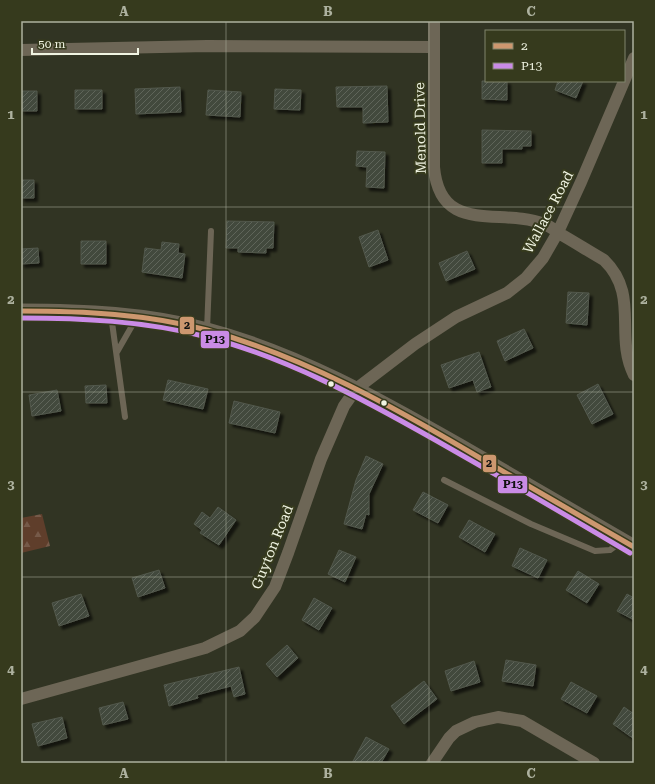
<svg xmlns="http://www.w3.org/2000/svg" width="655" height="784" font-family="'Roboto Serif',serif">
	<style>
		.forest { fill: url(#forest-firs) }
		.building { fill: url(#building-hatch); stroke: #52584c; filter: url(#shadow) }
		.lines { fill: none; stroke-linecap: round; stroke-linejoin: round }
		.service { stroke: #6d6656; stroke-width: 6 }
		.minor { stroke: #6d6656; stroke-width: 12 }
		.tertiary { stroke: #6d6656; stroke-width: 15 }
		.bus-1-casing { stroke: #363a1d; stroke-width: 8 }
		.bus-2-casing { stroke: #363a1d; stroke-width: 8 }
		.bus-1 { stroke: #cd976f; stroke-width: 5 }
		.bus-2 { stroke: #ca8be6; stroke-width: 5 }
		.grid { fill: none; stroke: #adb19f; stroke-width: 1; stroke-opacity: 0.55 }
		.bus-dot { fill: #f0f4e2; stroke: #363a1d; stroke-width: 1.5 }
		.labels { text-anchor: middle; dominant-baseline: central; stroke-width: 4; stroke-linejoin: round; paint-order: stroke }
		.street-label { font-size: 14px; fill: #f0f4e2; stroke: #363a1d }
		.line-badge { stroke: #363a1d; stroke-width: 1.5 }
		.pale-badge-label { font-size: 11px; text-anchor: middle; font-weight: bold; fill: #111 }
		.neatline { fill: none; stroke: #adb19f; stroke-width: 1.5 }
		.grid-label { font-size: 13px; text-anchor: middle; font-weight: bold; fill: #adb19f }
	</style>
	<defs>
		<pattern id="forest-firs" width="22" height="20" patternUnits="userSpaceOnUse"><rect width="22" height="20" fill="#5f3e2b"/><path d="M5 1l3.5 6h-7zM16 11l3.5 6h-7z" fill="#765a49"/></pattern>
		<pattern id="building-hatch" width="6" height="6" patternUnits="userSpaceOnUse"><rect width="6" height="6" fill="#434a3e"/><path d="M-1 1l2-2M0 6l6-6M5 7l2-2" fill="none" stroke="#5e655a"/></pattern>
		<filter id="shadow"><feDropShadow dx="3.5" dy="3.5" stdDeviation="1" flood-color="#0009"/></filter>
	</defs>
	<rect width="100%" height="100%" fill="#313423"/>
	<!-- forest -->
	<path class="forest" d="M 42,514 L 50,546 L 21,553 L 21,518 Z"/>
	<!-- building -->
	<path class="building" d="M 482,81 L 507,81 L 507,100 L 482,99 Z
		M 558,81 L 583,81 L 576,98 L 555,90 Z
		M 387,86 L 388,122 L 363,123 L 363,107 L 337,107 L 336,87 Z
		M 180,87 L 181,112 L 136,114 L 135,89 Z
		M 275,89 L 301,90 L 300,110 L 274,109 Z
		M 75,90 L 102,90 L 102,109 L 75,109 Z
		M 208,90 L 241,92 L 240,117 L 206,115 Z
		M 21,91 L 37,91 L 37,111 L 21,111 Z
		M 482,130 L 531,131 L 531,146 L 522,146 L 522,149 L 502,149 L 502,163 L 482,163 Z
		M 357,151 L 385,152 L 384,188 L 366,187 L 367,167 L 356,166 Z
		M 21,180 L 34,180 L 34,198 L 21,198 Z
		M 227,221 L 274,222 L 273,248 L 266,248 L 266,253 L 238,252 L 238,248 L 226,248 Z
		M 378,230 L 388,260 L 369,267 L 359,237 Z
		M 81,241 L 106,241 L 106,264 L 81,264 Z
		M 162,242 L 179,244 L 178,253 L 185,254 L 182,278 L 142,272 L 145,248 L 161,250 Z
		M 38,248 L 39,263 L 21,264 L 21,249 Z
		M 467,251 L 475,269 L 446,281 L 439,263 Z
		M 568,292 L 589,293 L 587,325 L 566,323 Z
		M 524,329 L 533,348 L 505,361 L 497,341 Z
		M 479,352 L 491,387 L 477,392 L 473,380 L 449,388 L 441,365 Z
		M 168,380 L 208,389 L 203,409 L 163,400 Z
		M 598,384 L 613,414 L 592,424 L 577,395 Z
		M 106,385 L 107,403 L 86,403 L 85,386 Z
		M 57,390 L 61,411 L 32,416 L 29,395 Z
		M 234,401 L 280,412 L 275,433 L 229,423 Z
		M 366,456 L 383,464 L 369,494 L 369,515 L 366,514 L 362,529 L 344,524 L 356,480 Z
		M 423,492 L 448,505 L 438,523 L 413,510 Z
		M 218,507 L 236,520 L 219,545 L 200,533 L 202,530 L 194,524 L 202,512 L 210,518 Z
		M 469,520 L 495,534 L 485,552 L 459,537 Z
		M 520,548 L 547,560 L 538,578 L 512,566 Z
		M 339,550 L 356,557 L 345,582 L 328,574 Z
		M 159,570 L 165,588 L 138,597 L 132,578 Z
		M 578,571 L 599,584 L 587,603 L 566,590 Z
		M 81,594 L 89,616 L 59,626 L 52,603 Z
		M 627,594 L 634,598 L 634,620 L 617,611 Z
		M 314,598 L 332,608 L 319,630 L 302,620 Z
		M 287,645 L 298,658 L 277,677 L 266,664 Z
		M 506,660 L 536,665 L 533,686 L 502,681 Z
		M 474,661 L 480,682 L 451,691 L 445,671 Z
		M 239,667 L 245,694 L 234,697 L 231,686 L 197,695 L 198,698 L 169,706 L 164,685 Z
		M 424,681 L 437,699 L 404,724 L 391,706 Z
		M 571,682 L 597,696 L 587,713 L 561,699 Z
		M 123,702 L 128,719 L 103,725 L 99,708 Z
		M 624,707 L 634,714 L 634,739 L 613,724 Z
		M 62,717 L 67,738 L 38,746 L 32,724 Z
		M 366,737 L 389,749 L 381,763 L 352,763 Z"/>
	<g class="lines">
		<!-- service -->
		<path class="service" d="M 111,315 L 125,417
			M 207,330 L 211,231
			M 117,352 L 137,317
			M 444,480 L 531,524 L 595,551 L 610,550 L 622,541"/>
		<!-- minor -->
		<path class="minor" d="M 434,21 L 434,167 C 440,236 500,207 544,224 C 550,226 556,231 562,235 C 576,243 590,252 604,260 C 640,295 614,335 634,375
			M 21,50 L 207,46 L 434,47
			M 21,699 L 205,648 L 240,631 L 255,617 L 275,587 L 288,553 L 321,459 L 344,406 L 356,389 L 415,344 L 456,317 L 507,293 L 526,278 L 543,258 L 558,232 L 581,182 L 634,58
			M 432,763 L 449,738 L 456,731 L 475,722 L 498,717 L 522,721 L 594,763"/>
		<!-- tertiary -->
		<path class="tertiary" d="M 21,311 C 84,311 147,314 207,330 C 298,354 379,400 460,446 C 518,480 576,513 634,547"/>
		<!-- bus-1 casing -->
		<g class="bus-1-casing">
			<path id="bus-1" d="M 21,311 C 83,311 147,314 207,330 C 305,357 394,407 480,458 C 531,488 583,517 634,547"/>
		</g>
		<!-- bus-2 casing -->
		<g class="bus-2-casing">
			<path id="bus-2" d="M 21,318 C 82,318 143,321 203,336 C 286,357 363,399 437,441 C 502,478 566,515 630,553"/>
		</g>
		<!-- bus-1 -->
		<use href="#bus-1" class="bus-1"/>
		<!-- bus-2 -->
		<use href="#bus-2" class="bus-2"/>
	</g>
	<!-- grid -->
	<path class="grid" d="M 226,21 L 226,763M 429,21 L 429,763M 21,207 L 634,207M 21,392 L 634,392M 21,577 L 634,577"/>
	<!-- markers -->
	<g class="bus-dot">
		<circle cx="331" cy="384" r="3.5"/>
		<circle cx="384" cy="403" r="3.5"/>
	</g>
	<g class="labels">
		<!-- street labels -->
		<g class="street-label">
			<text transform="translate(420 128) rotate(-91)">Menold Drive</text>
			<text transform="translate(548 212) rotate(-62)">Wallace Road</text>
			<text transform="translate(272 547) rotate(-68)">Guyton Road</text>
		</g>
	</g>
	<g class="line-badge">
		<rect x="179" y="316" width="16" height="19" rx="4" fill="#cd976f"/>
		<rect x="200" y="330" width="30" height="19" rx="4" fill="#ca8be6"/>
		<rect x="482" y="454" width="15" height="19" rx="4" fill="#cd976f"/>
		<rect x="497" y="475" width="31" height="19" rx="4" fill="#ca8be6"/>
	</g>
	<g class="pale-badge-label">
		<text x="187" y="329">2</text>
		<text x="215" y="343">P13</text>
		<text x="489" y="467">2</text>
		<text x="513" y="488">P13</text>
	</g>
	<!-- border -->
	<rect width="655" height="784" fill="none" stroke="#363a1d" stroke-width="44"/>
	<!-- legend -->
	<rect x="485" y="30" width="140" height="52" fill="#363a1d" stroke="#80846c"/>
	<rect x="493" y="43" width="20" height="6" fill="#cd976f" stroke="#80846c"/>
	<text x="521" y="50" font-size="12" fill="#f0f4e2">2</text>
	<rect x="493" y="63" width="20" height="6" fill="#ca8be6" stroke="#80846c"/>
	<text x="521" y="70" font-size="12" fill="#f0f4e2">P13</text>
	<!-- scale -->
	<path d="M32 48v6h106v-6" fill="none" stroke="#f0f4e2" stroke-width="2"/>
	<text x="38" y="48" font-size="12" fill="#f0f4e2" stroke="#363a1d" stroke-width="3" paint-order="stroke">50 m</text>
	<rect x="22" y="22" width="611" height="740" class="neatline"/>
	<g class="grid-label">
		<text x="124" y="16">A</text>
		<text x="328" y="16">B</text>
		<text x="531" y="16">C</text>
		<text x="11" y="119">1</text>
		<text x="644" y="119">1</text>
		<text x="11" y="304">2</text>
		<text x="644" y="304">2</text>
		<text x="11" y="489">3</text>
		<text x="644" y="489">3</text>
		<text x="11" y="674">4</text>
		<text x="644" y="674">4</text>
		<text x="124" y="778">A</text>
		<text x="328" y="778">B</text>
		<text x="531" y="778">C</text>
	</g>
</svg>
